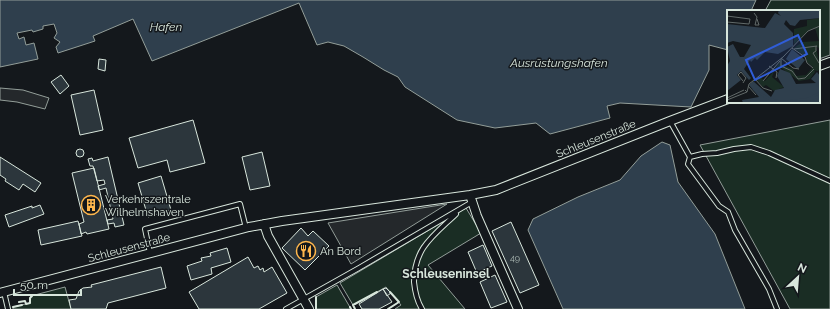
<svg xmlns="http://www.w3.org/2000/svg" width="830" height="309" font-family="Raleway,sans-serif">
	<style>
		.green { fill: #1a2d24; stroke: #939e99 }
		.parking { fill: #24282b; stroke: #939e99 }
		.water { fill: #2f3f4d; stroke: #939e99 }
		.building { fill: #2c363c; stroke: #d8e6dc }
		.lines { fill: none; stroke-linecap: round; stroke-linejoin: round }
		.service-casing { stroke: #d8e6dc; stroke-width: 6 }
		.minor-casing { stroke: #d8e6dc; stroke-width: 10 }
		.service { stroke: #14181c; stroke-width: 4 }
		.minor { stroke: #14181c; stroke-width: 8 }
		.wall { stroke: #d8e6dc; stroke-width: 2 }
		.labels { text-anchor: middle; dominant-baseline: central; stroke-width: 3; stroke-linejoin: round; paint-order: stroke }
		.number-label { font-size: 9px; fill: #adbab4 }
		.street-label { font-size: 11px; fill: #d8e6dc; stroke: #14181c }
		.poi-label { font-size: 11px; fill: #d8e6dc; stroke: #14181c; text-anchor: start }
		.water-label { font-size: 12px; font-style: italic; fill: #d8e6dc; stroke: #14181c }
		.neighbourhood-label { font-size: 12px; font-weight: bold; fill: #d8e6dc; stroke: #14181c }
		.inset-river { fill: none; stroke: #2f3f4d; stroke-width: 2 }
		.inset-road { fill: none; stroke: #626a69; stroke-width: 1 }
		.view { fill: #305dd8; fill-opacity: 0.15; stroke: #305dd8; stroke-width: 2 }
		.inset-edge { fill: none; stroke: #d8e6dc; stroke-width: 2 }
	</style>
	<rect width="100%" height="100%" fill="#14181c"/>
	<!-- green -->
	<path class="green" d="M 771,0 L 830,0 L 830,55 L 819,59 L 819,11 L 765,11 Z
		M 830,120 L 830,309 L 790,309 L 700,145 Z
		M 466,208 L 481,233 L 428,265 L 465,309 L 395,309 L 401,305 L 386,287 L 353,305 L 340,283 Z
		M 337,285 L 351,309 L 316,309 L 316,297 Z
		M 65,287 L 71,309 L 13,309 L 13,307 L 30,303 L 30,299 L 31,296 Z"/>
	<!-- parking -->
	<path class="parking" d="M 0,88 L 23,90 L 49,98 L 45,109 L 17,102 L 0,100 Z
		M 447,204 L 351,264 L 328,223 L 428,207 Z"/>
	<!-- water -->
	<path class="water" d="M 0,0 L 756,0 L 751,11 L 728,11 L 728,50 L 709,45 L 709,70 L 691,107 L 620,103 L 607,106 L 610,118 L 550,134 L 536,123 L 495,128 L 457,120 L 405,87 L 398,77 L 384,70 L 363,57 L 344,46 L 328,42 L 317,45 L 299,3 L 152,61 L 133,19 L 93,36 L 95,41 L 58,53 L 56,47 L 60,42 L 54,38 L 57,33 L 54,24 L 43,26 L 43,29 L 33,32 L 32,30 L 17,33 L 19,39 L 24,37 L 26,45 L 34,43 L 38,59 L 0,67 Z
		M 662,142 L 670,145 L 678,182 L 715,234 L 745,309 L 563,309 L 528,230 L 533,219 L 578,197 L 620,180 L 641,156 Z"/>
	<!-- building -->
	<path class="building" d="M 99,59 L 106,60 L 105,71 L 98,69 Z
		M 61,75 L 69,86 L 60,94 L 51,82 Z
		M 94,90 L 103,130 L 80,135 L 71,95 Z
		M 193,120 L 205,163 L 170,172 L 167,160 L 138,168 L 129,138 Z
		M76 153a4 4 0 1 1 8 0a4 4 0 1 1-8 0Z
		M 262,152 L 270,186 L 250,190 L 242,157 Z
		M 0,157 L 41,183 L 35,192 L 23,184 L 19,190 L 5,181 L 6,179 L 0,175 Z
		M 108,157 L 124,225 L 115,227 L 114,223 L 108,224 L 107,220 L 113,219 L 106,188 L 99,190 L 98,186 L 105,184 L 104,180 L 97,181 L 93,166 L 90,166 L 88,159 L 92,158 L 93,161 Z
		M 94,168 L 109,229 L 87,234 L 86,232 L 81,234 L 79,224 L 84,222 L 72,173 Z
		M 161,176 L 171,210 L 148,217 L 138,183 Z
		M 40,205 L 44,214 L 9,227 L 5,215 L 32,206 L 32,208 Z
		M 78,221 L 82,236 L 41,245 L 38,230 Z
		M 511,222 L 539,285 L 520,293 L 492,231 Z
		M 301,228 L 308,236 L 313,231 L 329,246 L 305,270 L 282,248 Z
		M 483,245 L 492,266 L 477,273 L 468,252 Z
		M 227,248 L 231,262 L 211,268 L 212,274 L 191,280 L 187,266 L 202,261 L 201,258 L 211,256 L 210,253 Z
		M 248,257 L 254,268 L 258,266 L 260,270 L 263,268 L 264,272 L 272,267 L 287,293 L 259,309 L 199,309 L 189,292 Z
		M 161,267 L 166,288 L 108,303 L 106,309 L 71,309 L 69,300 L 76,299 L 79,291 L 83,288 L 92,287 L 91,285 Z
		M 495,275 L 507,302 L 491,308 L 480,282 Z
		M 386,288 L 391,293 L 387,296 L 383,289 Z
		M 383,289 L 392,302 L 379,309 L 362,309 L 359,304 Z"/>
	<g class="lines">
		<!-- service casing -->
		<g class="service-casing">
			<path id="service" d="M 670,121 L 690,157 L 688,164 L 719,206 L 728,212 L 735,230 L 769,289 L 777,309
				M 690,157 L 702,154 L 717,153 L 734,149 L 751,147 L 769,153 L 830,181
				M 150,253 L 145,229 L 240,204 L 246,228
				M 4,292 L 8,309
				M 286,309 L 359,268 L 472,202
				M 422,309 C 417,301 415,292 414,282 C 414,248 433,236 456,214"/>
		</g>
		<!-- minor casing -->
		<g class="minor-casing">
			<path id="minor" d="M 819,66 L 830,62
				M 470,195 L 477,216 L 518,309
				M 264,224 L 268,236 L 309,309
				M 0,293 L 249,227 L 282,221 L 470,195 L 496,190 L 670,121 L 728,99"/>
		</g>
		<!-- service -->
		<use href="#service" class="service"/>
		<!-- minor -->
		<use href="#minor" class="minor"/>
		<!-- wall -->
		<path class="wall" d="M 19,302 L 25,301 L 26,304 L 30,303 L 30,298 L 32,296
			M 13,307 L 22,305
			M 350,307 L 351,309
			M 316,309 L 316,297
			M 355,309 L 353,305 L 377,292
			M 388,309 L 399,302 L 390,292"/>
	</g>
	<!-- icons -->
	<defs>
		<g id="building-ring" transform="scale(1)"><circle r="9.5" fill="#14181c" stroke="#ffb74d" stroke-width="1.5"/><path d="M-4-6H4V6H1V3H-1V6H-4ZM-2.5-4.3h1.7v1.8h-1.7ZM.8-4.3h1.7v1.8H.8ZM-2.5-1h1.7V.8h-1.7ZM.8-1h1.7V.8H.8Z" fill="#ffb74d"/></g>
		<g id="restaurant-ring" transform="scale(1)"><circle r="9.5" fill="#14181c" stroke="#ffb74d" stroke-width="1.5"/><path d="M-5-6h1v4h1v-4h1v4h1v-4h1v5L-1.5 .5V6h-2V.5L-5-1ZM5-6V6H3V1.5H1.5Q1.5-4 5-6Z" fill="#ffb74d"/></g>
	</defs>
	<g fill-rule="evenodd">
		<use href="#building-ring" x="91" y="205"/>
		<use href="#restaurant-ring" x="306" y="251"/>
	</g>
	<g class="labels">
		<!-- number labels -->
		<g class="number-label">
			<text x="515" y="258">49</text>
		</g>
		<!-- street labels -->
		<g class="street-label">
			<text transform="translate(596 139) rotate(-22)">Schleusenstraße</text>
			<text transform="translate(129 248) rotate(-15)">Schleusenstraße</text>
		</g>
		<!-- poi labels -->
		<g class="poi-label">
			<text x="105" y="199">Verkehrszentrale<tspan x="105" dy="13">Wilhelmshaven</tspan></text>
			<text x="320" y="251">An Bord</text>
		</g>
		<!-- water labels -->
		<g class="water-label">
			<text x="166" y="27">Hafen</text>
			<text x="559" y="63">Ausrüstungshafen</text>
		</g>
		<!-- neighbourhood labels -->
		<g class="neighbourhood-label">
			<text x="446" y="274">Schleuseninsel</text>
		</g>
	</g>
	<!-- overview -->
	<g transform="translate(727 10)">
		<rect width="93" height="93" fill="#14181c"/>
		<path d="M 93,8 L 93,16 L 82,20 L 67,34 L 67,19 L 80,16 L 80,10 ZM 93,17 L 93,38 L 89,37 L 93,58 L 91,61 L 87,60 L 88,62 L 83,69 L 72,71 L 53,57 L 48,59 L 55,49 L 54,54 L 66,59 L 69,66 L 79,65 L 86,57 L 80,52 L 79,47 L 67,38 L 75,32 L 92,31 L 88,18 ZM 47,61 L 45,67 L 57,77 L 47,81 L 39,75 L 36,77 L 29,69 L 32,66 L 38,71 Z" fill="#1a2d24"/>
		<path d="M 52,0 L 93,0 L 93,8 L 73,10 L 68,16 L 63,15 L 59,10 L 57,14 L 66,23 L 66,36 L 51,44 L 38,42 L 30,50 L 28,48 L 24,52 L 23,50 L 17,59 L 24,68 L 22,70 L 14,61 L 10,65 L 14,70 L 0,81 L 0,56 L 3,51 L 0,37 L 6,34 L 13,47 L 17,47 L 24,35 L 6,31 L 0,33 L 0,14 L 38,18 L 48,3 L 54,6 L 51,3 ZM 65,39 L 78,50 L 71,59 L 59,49 ZM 53,59 L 63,63 L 69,74 L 89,73 L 84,69 L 90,62 L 93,66 L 93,93 L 16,93 L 15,90 L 32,87 L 22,75 L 26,71 L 44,87 L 48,80 L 57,78 L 50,66 Z" fill="#2f3f4d"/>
		<path class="inset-river" d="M 32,78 L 29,81 L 40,88 L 54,92 L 80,89 L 93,83M 26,79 L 49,93M 72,93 L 93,86"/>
		<path class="inset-road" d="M 27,3 L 30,7 L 28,15 L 32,15 L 30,9M 0,6 L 23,9 L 22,14 L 0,12M 89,36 L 89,41 L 86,43 L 92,53M 65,38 L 78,47 L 80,53 L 86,58M 67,39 L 90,36M 54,48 L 66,58 L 72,59M 54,49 L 54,56 L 65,61 L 71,69 L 78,68 L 87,59M 42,56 L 50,62 L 49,68M 28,69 L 36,78 L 45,81M 16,71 L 11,65 L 14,62 L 19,68 L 16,73M 36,71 L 53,51M 21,76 L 29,85M 18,80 L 20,82 L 22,74 L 56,47 L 81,21 L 93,16M 0,88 L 17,80M 0,90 L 20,82"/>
		<path class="view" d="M 71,25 L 80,44 L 28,70 L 19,50 Z"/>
		<rect width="93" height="93" class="inset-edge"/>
	</g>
	<!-- north arrow -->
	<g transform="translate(798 277) rotate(26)" stroke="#14181c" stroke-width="3" paint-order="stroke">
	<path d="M0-3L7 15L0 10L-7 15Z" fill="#d8e6dc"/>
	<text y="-6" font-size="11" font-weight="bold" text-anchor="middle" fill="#d8e6dc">N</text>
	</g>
	<!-- scale -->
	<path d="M14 289v6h67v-6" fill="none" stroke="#d8e6dc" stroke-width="2"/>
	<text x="20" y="289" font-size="12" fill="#d8e6dc" stroke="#14181c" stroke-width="3" paint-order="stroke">50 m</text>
</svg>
